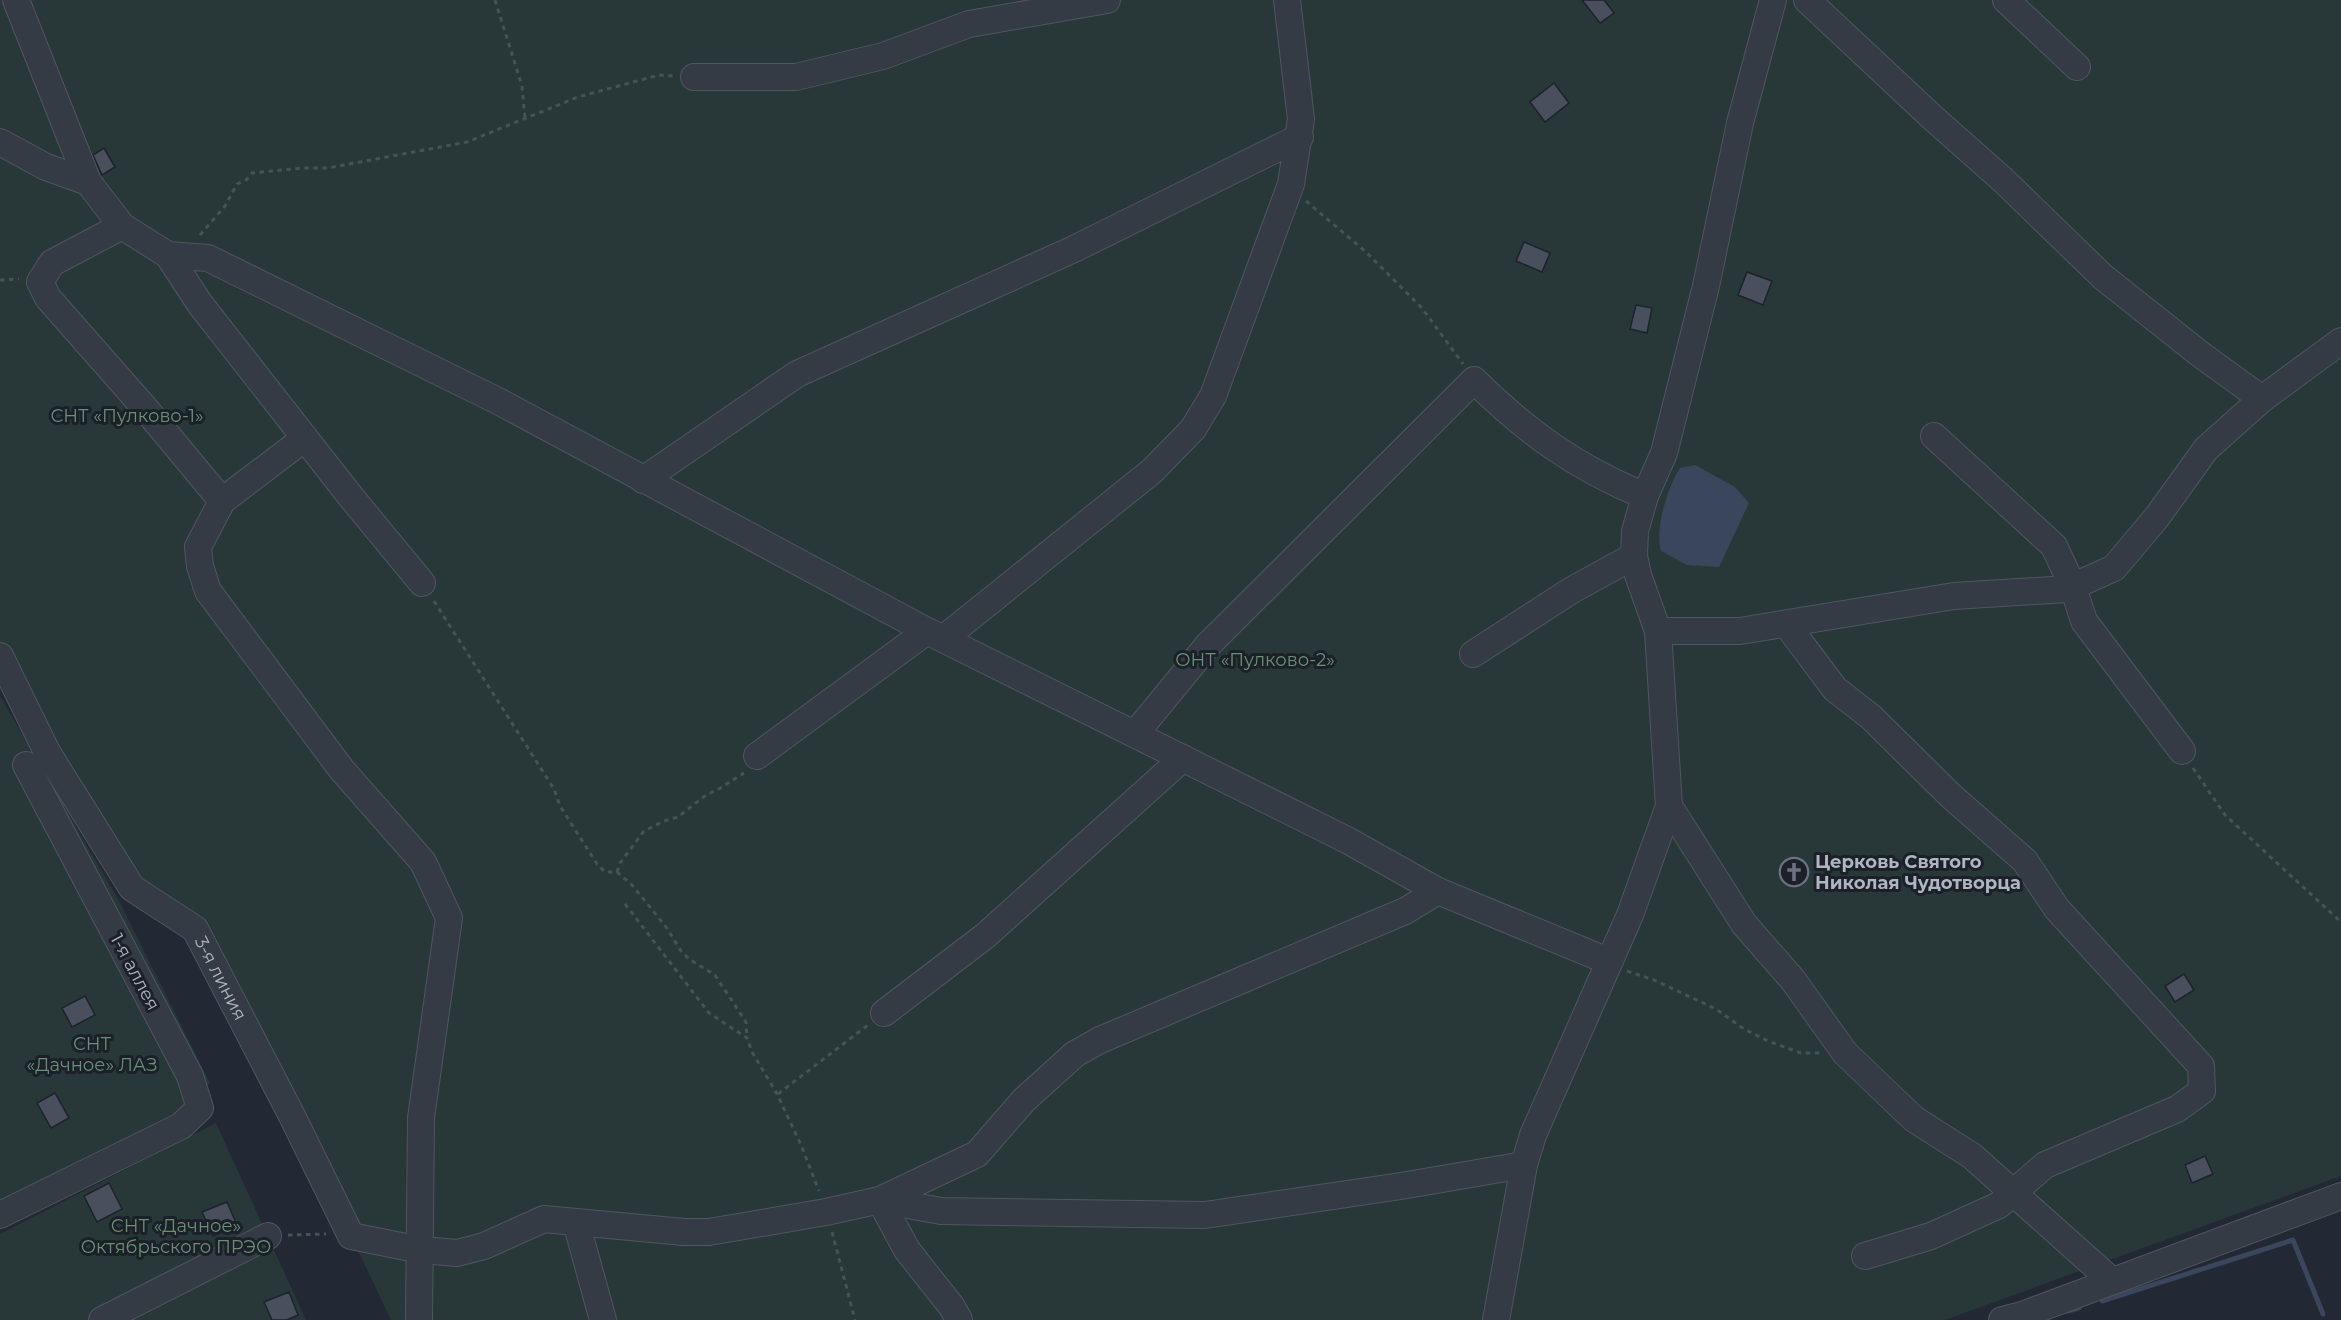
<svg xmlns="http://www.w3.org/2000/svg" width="2341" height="1320" font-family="Montserrat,sans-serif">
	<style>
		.green { fill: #283839 }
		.water { fill: #39465c }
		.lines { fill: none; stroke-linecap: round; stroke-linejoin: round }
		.stream { stroke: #39465c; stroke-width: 5 }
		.building { fill: #494f5d; stroke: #1d222b; stroke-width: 1.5 }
		.minor-casing { stroke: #50555f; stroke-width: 28 }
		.path { stroke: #455356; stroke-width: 3; stroke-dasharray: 4.5 4.5; stroke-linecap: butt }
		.minor { stroke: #353b45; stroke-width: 26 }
		.labels { text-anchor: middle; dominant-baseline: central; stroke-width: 6; stroke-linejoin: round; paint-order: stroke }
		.park-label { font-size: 18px; fill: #6a8f75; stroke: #1b2029 }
		.poi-label { font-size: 18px; font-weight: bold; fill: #afb5c1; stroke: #1b2029; text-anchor: start }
		.street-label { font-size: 18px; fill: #afb5c1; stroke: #1b2029 }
	</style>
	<rect width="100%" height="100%" fill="#222834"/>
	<!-- green -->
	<path class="green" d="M 0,0 L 2341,0 L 2341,1176 L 1945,1320 L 391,1320 L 351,1236 L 195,929 L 132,888 L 0,657 Z
		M 0,696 L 117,897 L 210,1083 L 172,1117 L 0,1208 Z
		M 216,1123 L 306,1320 L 0,1320 L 0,1234 Z"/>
	<!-- water -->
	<path class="water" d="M 1695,465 L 1735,487 L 1749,503 L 1719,567 L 1687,565 L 1661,551 C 1654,530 1668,486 1680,468 Z"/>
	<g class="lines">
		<!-- stream -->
		<path class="stream" d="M 2102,1301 L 2293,1240 L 2323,1314
			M 2068,1311 L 2079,1308"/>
	</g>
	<!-- building -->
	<path class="building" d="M 1582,0 L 1604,0 L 1614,13 L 1600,23 Z
		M 1554,83 L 1569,103 L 1545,122 L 1530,102 Z
		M 104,148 L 115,167 L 102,175 L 93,155 Z
		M 1524,242 L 1550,253 L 1542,272 L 1516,261 Z
		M 1747,272 L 1772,281 L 1763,305 L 1738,295 Z
		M 1636,305 L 1652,308 L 1647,333 L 1630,329 Z
		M 1794,859 L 1808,874 L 1793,887 L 1780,870 Z
		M 2184,974 L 2194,990 L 2175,1002 L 2165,986 Z
		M 85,996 L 95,1015 L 72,1027 L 62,1008 Z
		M 55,1093 L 69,1118 L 51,1128 L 37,1103 Z
		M 2205,1156 L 2213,1174 L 2192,1183 L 2185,1165 Z
		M 109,1183 L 122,1209 L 97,1222 L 84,1196 Z
		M 227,1202 L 237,1225 L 213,1236 L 202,1212 Z
		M 289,1292 L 298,1315 L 287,1320 L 272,1320 L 264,1302 Z"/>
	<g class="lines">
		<!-- minor casing -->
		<g class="minor-casing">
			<g id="minor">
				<path d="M 16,0 L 88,182"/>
				<path d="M 1807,0 L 1933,118 L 2003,180 L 2103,277 L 2200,354 L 2262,399"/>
				<path d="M 2006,0 L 2077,67"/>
				<path d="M 694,77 L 796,77 L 883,56 L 969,24 L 1107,0"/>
				<path d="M 0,142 L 46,167 L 88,182 L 122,226 L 168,255 L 208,258 L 362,334 L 498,401 L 927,631 L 1347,840 L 1438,891 L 1608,961"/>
				<path d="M 122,226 L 52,263 L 40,282 L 48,298 L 144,407 L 222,501"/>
				<path d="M 168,255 L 200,304 L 351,497 L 422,583"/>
				<path d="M 1934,436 L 2054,546 L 2073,587 L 2084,621 L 2182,751"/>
				<path d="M 305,438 L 222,501 L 198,547 L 200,566 L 208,591 L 342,770 L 423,862 L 449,918 L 421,1118 L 419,1320"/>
				<path d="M 643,480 L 797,374 L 1074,249 L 1300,137"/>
				<path d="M 1787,625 L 1835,689 L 1871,717 L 1951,796 L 2025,861 L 2057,909 L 2201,1066 L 2202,1091 L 2177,1109 L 2045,1165 L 1999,1205 L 1931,1236 L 1865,1256"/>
				<path d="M 1658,631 L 1740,631 L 1954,596 L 2067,589 L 2114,568 L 2157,517 L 2206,449 L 2262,399 L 2341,341"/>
				<path d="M 943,639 L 1152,471 L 1193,429 L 1213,396 L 1291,184 L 1301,119 L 1287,0"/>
				<path d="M 1473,654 L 1572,590 L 1634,556"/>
				<path id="s1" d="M 0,656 L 47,752 L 132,888 L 195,929 L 292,1116 L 351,1236 L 421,1250 L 457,1253 L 484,1246 L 544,1219 L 684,1232 L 709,1232 L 826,1212 L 880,1200 L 977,1154 L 1024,1100 L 1075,1054 L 1100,1040 L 1405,911 L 1438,891"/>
				<path d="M 1135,734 L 1208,645 L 1474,380 C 1528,433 1575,467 1645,496"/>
				<path d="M 757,756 L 927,631"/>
				<path d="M 1669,806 L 1744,924 L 1793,980 L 1845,1053 L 1914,1119 L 1972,1156 L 2112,1281"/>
				<path d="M 884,1013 L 985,936 L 1183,758"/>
				<path d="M 880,1200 L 941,1211 L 1205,1215 L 1401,1186 L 1524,1165"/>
				<path d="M 880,1200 L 907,1250 L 952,1307 L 959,1320"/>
				<path d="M 0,1215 L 181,1126 L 200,1108 L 190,1076 L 26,765"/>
				<path d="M 576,1222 L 603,1320"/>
				<path d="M 102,1320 L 268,1236"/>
				<path d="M 1496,1320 L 1524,1165 L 1533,1135 L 1630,915 L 1669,806 L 1658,631 L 1638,575 L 1634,556 L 1635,531 L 1645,496 L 1664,453 L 1706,286 L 1740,123 L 1773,0"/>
				<path d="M 2002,1320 L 2022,1315 L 2341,1196"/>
			</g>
		</g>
		<!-- path -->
		<path class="path" d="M 495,0 L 522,86 L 525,118
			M 1306,201 L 1366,252 L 1422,308 L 1463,364
			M 200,235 L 225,206 L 237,184 L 246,180 L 252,173 L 303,168 L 328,168 L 467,142 L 578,97 L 659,75 L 673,76
			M 0,280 L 19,279
			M 434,601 L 554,789 L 560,806 L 597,864 L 605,872 L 617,872 L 632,885 L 666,927 L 681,951 L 689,959 L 715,975 L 746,1022 L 747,1038
			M 2193,768 L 2225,815 L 2341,922
			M 617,872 L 620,863 L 644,831 L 664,821 L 678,817 L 706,795 L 717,790 L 744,773
			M 625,904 L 709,1013 L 747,1038 L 752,1052 L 777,1094 L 801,1145 L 819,1191
			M 1627,971 L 1654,980 L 1716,1009 L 1744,1029 L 1768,1041 L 1801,1053 L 1820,1053
			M 778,1094 L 868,1025
			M 832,1232 L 855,1320
			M 288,1235 L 326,1234"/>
		<!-- minor -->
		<use href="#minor" class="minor"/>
	</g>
	<!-- icons -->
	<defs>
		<g id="church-ring" transform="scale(1.5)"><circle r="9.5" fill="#1b2029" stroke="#6b7280" stroke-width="1.5"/><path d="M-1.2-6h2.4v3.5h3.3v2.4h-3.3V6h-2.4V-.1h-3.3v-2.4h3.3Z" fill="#6b7280"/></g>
	</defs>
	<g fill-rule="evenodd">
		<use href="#church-ring" x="1794" y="872"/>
	</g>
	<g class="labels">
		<!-- park labels -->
		<g class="park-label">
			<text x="127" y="416">СНТ «Пулково-1»</text>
			<text x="1255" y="660">ОНТ «Пулково-2»</text>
			<text x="92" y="1044">СНТ<tspan x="92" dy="21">«Дачное» ЛАЗ</tspan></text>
			<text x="176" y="1226">СНТ «Дачное»<tspan x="176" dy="21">Октябрьского ПРЭО</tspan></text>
		</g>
		<!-- poi labels -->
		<g class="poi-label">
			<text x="1815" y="862">Церковь Святого<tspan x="1815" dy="21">Николая Чудотворца</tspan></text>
		</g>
		<!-- street labels -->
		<g class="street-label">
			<text transform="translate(135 972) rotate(62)">1-я аллея</text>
			<text stroke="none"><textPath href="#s1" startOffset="398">3-я линия</textPath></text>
		</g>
	</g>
</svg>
